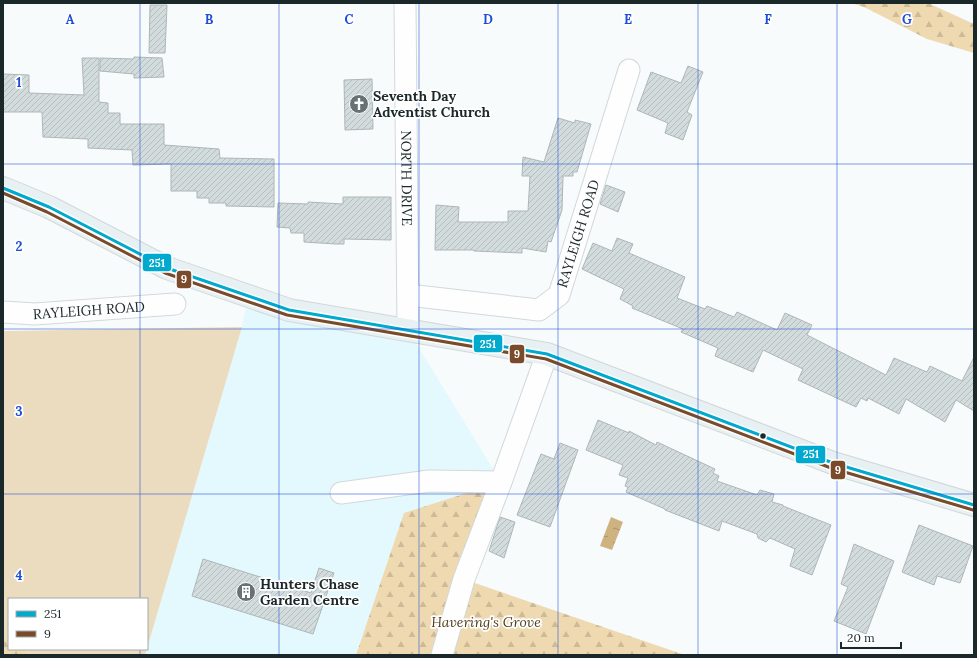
<svg xmlns="http://www.w3.org/2000/svg" width="977" height="658" font-family="Lora,serif">
	<style>
		.built { fill: #e4f9fd }
		.green { fill: #ebdcc0 }
		.forest { fill: url(#forest-firs) }
		.water { fill: url(#water-ripples) }
		.building { fill: url(#building-hatch); stroke: #aeb6b7 }
		.lines { fill: none; stroke-linecap: round; stroke-linejoin: round }
		.minor-casing { stroke: #d1d9db; stroke-width: 23 }
		.major-casing { stroke: #d3d7d8; stroke-width: 24 }
		.minor { stroke: #fefeff; stroke-width: 21 }
		.major { stroke: #e7f1f3; stroke-width: 22 }
		.bus-1-casing { stroke: #fff; stroke-width: 6 }
		.bus-2-casing { stroke: #fff; stroke-width: 6 }
		.bus-1 { stroke: #00a9ce; stroke-width: 3 }
		.bus-2 { stroke: #7a4b2a; stroke-width: 3 }
		.grid { fill: none; stroke: #1d4ed8; stroke-width: 1; stroke-opacity: 0.55 }
		.bus-dot { fill: #1b282a; stroke: #fff; stroke-width: 1.5 }
		.labels { text-anchor: middle; dominant-baseline: central; stroke-width: 3.5; stroke-linejoin: round; paint-order: stroke }
		.poi-label { font-size: 14px; font-weight: bold; fill: #1b282a; stroke: #fff; text-anchor: start }
		.street-label { font-size: 14px; fill: #1b282a; stroke: #fff }
		.park-label { font-size: 14px; font-style: italic; fill: #503e1e; stroke: #fff }
		.grid-label { font-size: 13px; text-anchor: middle; font-weight: bold; fill: #1d4ed8; stroke: #fff; stroke-width: 3.5; stroke-linejoin: round; paint-order: stroke }
		.line-badge { stroke: #fff; stroke-width: 1.5 }
		.badge-label { font-size: 11px; text-anchor: middle; font-weight: bold; fill: #fff }
	</style>
	<defs>
		<pattern id="forest-firs" width="22" height="20" patternUnits="userSpaceOnUse"><rect width="22" height="20" fill="#eed9b1"/><path d="M5 1l3.5 6h-7zM16 11l3.5 6h-7z" fill="#ccba98"/></pattern>
		<pattern id="water-ripples" width="26" height="14" patternUnits="userSpaceOnUse"><rect width="26" height="14" fill="#ceb380"/><path d="M2 4q2-2 4 0t4 0M15 11q2-2 4 0t4 0" fill="none" stroke="#a69269"/></pattern>
		<pattern id="building-hatch" width="6" height="6" patternUnits="userSpaceOnUse"><rect width="6" height="6" fill="#d3dcdd"/><path d="M-1 1l2-2M0 6l6-6M5 7l2-2" fill="none" stroke="#b5bdbe"/></pattern>
	</defs>
	<rect width="100%" height="100%" fill="#f7fbfc"/>
	<!-- built -->
	<path class="built" d="M 248,296 L 408,330 L 501,482 L 404,513 L 356,655 L 145,655 L 242,327 Z"/>
	<!-- green -->
	<path class="green" d="M 242,327 L 145,655 L 32,655 L 23,649 L 147,649 L 147,599 L 9,599 L 9,640 L 3,636 L 3,331 Z"/>
	<!-- forest -->
	<path class="forest" d="M 851,3 L 928,3 L 974,24 L 974,53 L 927,39 L 864,7 Z
		M 501,482 L 466,580 L 685,655 L 356,655 L 404,513 Z
		M 3,636 L 9,640 L 9,649 L 23,649 L 32,655 L 3,655 Z"/>
	<!-- water -->
	<path class="water" d="M 611,517 L 623,522 L 612,550 L 600,546 Z"/>
	<!-- building -->
	<path class="building" d="M 150,5 L 167,5 L 165,53 L 149,53 Z
		M 134,57 L 162,58 L 164,77 L 134,78 L 134,74 L 100,71 L 100,58 L 134,59 Z
		M 82,58 L 99,58 L 99,102 L 108,103 L 108,113 L 120,113 L 120,124 L 164,124 L 164,145 L 219,149 L 220,158 L 274,159 L 274,207 L 226,206 L 226,203 L 209,203 L 209,198 L 197,198 L 197,191 L 171,191 L 171,164 L 133,165 L 132,150 L 88,148 L 88,139 L 43,137 L 42,112 L 3,112 L 3,74 L 29,75 L 29,93 L 84,95 Z
		M 688,66 L 703,72 L 687,112 L 692,115 L 683,140 L 665,133 L 668,123 L 637,110 L 651,72 L 681,83 Z
		M 372,79 L 373,129 L 345,130 L 344,80 Z
		M 558,118 L 575,123 L 575,120 L 591,124 L 577,172 L 573,172 L 573,176 L 563,176 L 562,210 L 551,242 L 548,241 L 546,252 L 522,248 L 522,253 L 474,251 L 474,250 L 435,250 L 436,205 L 459,207 L 458,222 L 508,222 L 508,211 L 528,211 L 530,176 L 522,176 L 523,157 L 544,162 Z
		M 606,185 L 625,192 L 618,212 L 600,204 Z
		M 343,197 L 391,197 L 391,240 L 344,239 L 344,244 L 336,244 L 304,242 L 304,233 L 291,233 L 290,228 L 277,227 L 278,203 L 308,204 L 308,202 L 343,204 Z
		M 617,238 L 633,244 L 629,253 L 685,277 L 677,298 L 705,309 L 707,306 L 734,317 L 737,312 L 777,330 L 785,313 L 812,325 L 807,335 L 886,375 L 894,358 L 927,372 L 930,366 L 962,381 L 974,357 L 974,411 L 956,400 L 945,422 L 906,399 L 899,414 L 868,398 L 867,401 L 861,398 L 856,407 L 798,380 L 803,369 L 763,350 L 753,372 L 715,356 L 718,348 L 681,332 L 683,329 L 632,308 L 633,306 L 620,299 L 624,289 L 582,269 L 593,243 L 612,251 Z
		M 598,420 L 629,433 L 629,431 L 656,445 L 657,442 L 715,469 L 713,473 L 719,476 L 717,481 L 757,495 L 760,490 L 774,494 L 772,502 L 783,505 L 783,506 L 831,525 L 812,575 L 790,566 L 795,549 L 770,538 L 766,542 L 758,538 L 757,534 L 722,521 L 719,531 L 665,510 L 665,509 L 626,492 L 628,487 L 625,486 L 628,478 L 619,475 L 623,465 L 586,450 Z
		M 560,443 L 578,450 L 550,527 L 517,515 L 541,454 L 554,459 Z
		M 500,517 L 515,522 L 504,558 L 489,551 Z
		M 919,525 L 973,546 L 960,583 L 937,576 L 934,585 L 902,572 Z
		M 854,544 L 894,561 L 866,634 L 834,621 L 848,587 L 841,584 Z
		M 203,559 L 311,593 L 319,568 L 334,573 L 313,634 L 192,596 Z"/>
	<g class="lines">
		<!-- minor casing -->
		<g class="minor-casing">
			<g id="minor">
				<path id="s1" d="M 405,3 L 408,330"/>
				<path id="s2" d="M 408,295 L 539,310 L 559,295 L 629,70"/>
				<path id="s3" d="M 3,312 L 35,314 L 175,304"/>
				<path d="M 341,493 L 429,481 L 501,482"/>
				<path d="M 442,655 L 464,579 L 501,482 L 547,354"/>
			</g>
		</g>
		<!-- major casing -->
		<g class="major-casing">
			<path id="major" d="M 3,188 L 49,207 L 167,268 L 289,310 L 547,354 L 833,463 L 974,505"/>
		</g>
		<!-- minor -->
		<use href="#minor" class="minor"/>
		<!-- major -->
		<use href="#major" class="major"/>
		<!-- bus-1 casing -->
		<g class="bus-1-casing">
			<path id="bus-1" d="M 3,188 L 49,207 L 167,268 L 289,310 L 547,354 L 833,463 L 974,505"/>
		</g>
		<!-- bus-2 casing -->
		<g class="bus-2-casing">
			<path id="bus-2" d="M 3,193 L 47,212 L 165,273 L 287,315 L 546,359 L 831,468 L 973,510"/>
		</g>
		<!-- bus-1 -->
		<use href="#bus-1" class="bus-1"/>
		<!-- bus-2 -->
		<use href="#bus-2" class="bus-2"/>
	</g>
	<!-- grid -->
	<path class="grid" d="M 140,3 L 140,599M 279,3 L 279,655M 419,3 L 419,655M 558,3 L 558,655M 698,3 L 698,655M 837,3 L 837,655M 3,164 L 974,164M 3,329 L 974,329M 3,494 L 974,494M 140,649 L 140,655"/>
	<!-- icons -->
	<defs>
		<g id="church-disc" transform="scale(1)"><circle r="9.5" fill="#687274" stroke="#fff"/><path d="M-1.2-6h2.4v3.5h3.3v2.4h-3.3V6h-2.4V-.1h-3.3v-2.4h3.3Z" fill="#fff"/></g>
		<g id="building-disc" transform="scale(1)"><circle r="9.5" fill="#687274" stroke="#fff"/><path d="M-4-6H4V6H1V3H-1V6H-4ZM-2.5-4.3h1.7v1.8h-1.7ZM.8-4.3h1.7v1.8H.8ZM-2.5-1h1.7V.8h-1.7ZM.8-1h1.7V.8H.8Z" fill="#fff"/></g>
	</defs>
	<g fill-rule="evenodd">
		<use href="#church-disc" x="359" y="104"/>
		<use href="#building-disc" x="246" y="592"/>
	</g>
	<!-- markers -->
	<circle class="bus-dot" cx="763" cy="436" r="3.5"/>
	<g class="labels">
		<!-- poi labels -->
		<g class="poi-label">
			<text x="373" y="96">Seventh Day<tspan x="373" dy="16">Adventist Church</tspan></text>
			<text x="260" y="584">Hunters Chase<tspan x="260" dy="16">Garden Centre</tspan></text>
		</g>
		<!-- street labels -->
		<g class="street-label">
			<text stroke="none"><textPath href="#s1" startOffset="175">NORTH DRIVE</textPath></text>
			<text stroke="none"><textPath href="#s2" startOffset="221">RAYLEIGH ROAD</textPath></text>
			<text stroke="none"><textPath href="#s3" startOffset="86">RAYLEIGH ROAD</textPath></text>
		</g>
		<!-- park labels -->
		<g class="park-label">
			<text x="486" y="622">Havering's Grove</text>
		</g>
	</g>
	<g class="grid-label">
		<text x="70" y="24">A</text>
		<text x="209" y="24">B</text>
		<text x="349" y="24">C</text>
		<text x="488" y="24">D</text>
		<text x="628" y="24">E</text>
		<text x="768" y="24">F</text>
		<text x="907" y="24">G</text>
		<text x="19" y="87">1</text>
		<text x="19" y="251">2</text>
		<text x="19" y="416">3</text>
		<text x="19" y="580">4</text>
	</g>
	<g class="line-badge">
		<rect x="142" y="253" width="30" height="19" rx="4" fill="#00a9ce"/>
		<rect x="176" y="270" width="16" height="19" rx="4" fill="#7a4b2a"/>
		<rect x="473" y="334" width="30" height="19" rx="4" fill="#00a9ce"/>
		<rect x="509" y="344" width="16" height="20" rx="4" fill="#7a4b2a"/>
		<rect x="795" y="445" width="31" height="19" rx="4" fill="#00a9ce"/>
		<rect x="830" y="460" width="16" height="20" rx="4" fill="#7a4b2a"/>
	</g>
	<g class="badge-label">
		<text x="157" y="267">251</text>
		<text x="184" y="283">9</text>
		<text x="488" y="348">251</text>
		<text x="517" y="358">9</text>
		<text x="811" y="458">251</text>
		<text x="838" y="474">9</text>
	</g>
	<!-- border -->
	<rect width="977" height="658" fill="none" stroke="#1b282a" stroke-width="8"/>
	<!-- legend -->
	<rect x="8" y="598" width="140" height="52" fill="#ffffff" stroke="#a4a9aa"/>
	<rect x="16" y="611" width="20" height="6" fill="#00a9ce" stroke="#a4a9aa"/>
	<text x="44" y="618" font-size="12" fill="#1b282a">251</text>
	<rect x="16" y="631" width="20" height="6" fill="#7a4b2a" stroke="#a4a9aa"/>
	<text x="44" y="638" font-size="12" fill="#1b282a">9</text>
	<!-- scale -->
	<path d="M841 642v6h60v-6" fill="none" stroke="#1b282a" stroke-width="2"/>
	<text x="847" y="642" font-size="12" fill="#1b282a" stroke="#ffffff" stroke-width="3" paint-order="stroke">20 m</text>
</svg>
